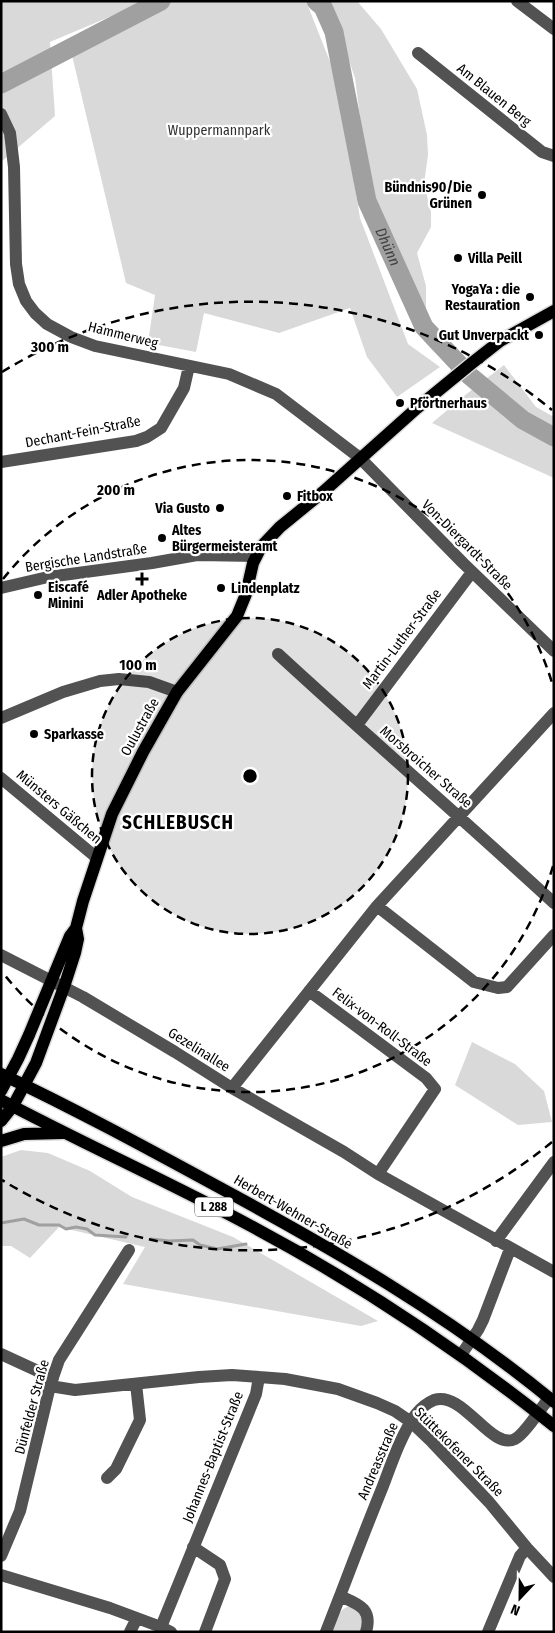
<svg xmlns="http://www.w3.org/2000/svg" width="555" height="1633" font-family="'Fira Sans Condensed',sans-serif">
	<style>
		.green { fill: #d9d9d9 }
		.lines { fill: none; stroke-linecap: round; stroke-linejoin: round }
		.stream { stroke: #a0a0a0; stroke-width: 3 }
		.river { stroke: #a0a0a0; stroke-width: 19 }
		.major-casing { stroke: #dbdbdb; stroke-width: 15 }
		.minor { stroke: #525252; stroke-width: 12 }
		.major { stroke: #000; stroke-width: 12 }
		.ring { fill: none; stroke: #000; stroke-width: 2.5; stroke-dasharray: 9 6 }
		.poi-dot { fill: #000; stroke: #fff; stroke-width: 2 }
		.labels { text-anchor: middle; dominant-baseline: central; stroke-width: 4.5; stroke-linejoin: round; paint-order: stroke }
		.shield { fill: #fff; stroke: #4c4c4c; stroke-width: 1 }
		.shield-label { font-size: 12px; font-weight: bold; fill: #000 }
		.street-label { font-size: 14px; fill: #000; stroke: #fff }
		.park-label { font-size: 14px; fill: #303030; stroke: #fff }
		.poi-label { font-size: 14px; font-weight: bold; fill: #000; stroke: #fff; text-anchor: start }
		.water-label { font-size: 15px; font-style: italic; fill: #414141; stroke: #fff }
		.district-label { font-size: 19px; font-weight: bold; letter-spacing: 1px; fill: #000; stroke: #fff }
		.centre { fill: #000; stroke: #fff; stroke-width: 2.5 }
		.ring-label { font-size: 15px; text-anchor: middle; font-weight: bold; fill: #000; stroke: #fff; stroke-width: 4.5; stroke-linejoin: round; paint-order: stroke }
	</style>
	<rect width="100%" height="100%" fill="#fff"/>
	<!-- green -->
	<path class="green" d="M 1,1 L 147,1 L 50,42 L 55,116 L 1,162 Z
		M 166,1 L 306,1 L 338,82 L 360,218 L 408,344 L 440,367 L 397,397 L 367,357 L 350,308 L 279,333 L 204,313 L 196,352 L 148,343 L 155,295 L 126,283 L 70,47 Z
		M 329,1 L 357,1 L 381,29 L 417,89 L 427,135 L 428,155 L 424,184 L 431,212 L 431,227 L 417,253 L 426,286 L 426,317 L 418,320 L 411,299 L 395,268 L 376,221 L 367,172 L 355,78 Z
		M 504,365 L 536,407 L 554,417 L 554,478 L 432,423 L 464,396 Z
		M 472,1042 L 515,1064 L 544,1091 L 552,1122 L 518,1125 L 455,1085 Z
		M 21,1150 L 48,1153 L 90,1171 L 132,1197 L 233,1237 L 378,1321 L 361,1326 L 123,1284 L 145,1247 L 59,1227 L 30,1258 L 11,1246 L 1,1246 L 1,1157 Z
		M 351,1606 L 363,1613 L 362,1632 L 332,1632 C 336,1621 338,1608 351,1606 Z"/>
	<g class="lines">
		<!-- stream -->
		<path class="stream" d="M 1,1223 L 24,1219 L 39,1225 L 59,1225 L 66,1229 L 76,1227 L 87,1229 L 95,1235 L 126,1237
			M 151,1239 L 169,1241 L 193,1240 L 200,1245 L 217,1249 L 246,1244"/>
		<!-- river -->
		<g class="river">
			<path id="s1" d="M 316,1 L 323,7 L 334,32 L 367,201 L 424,327 L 470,376 L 523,420 L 554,437"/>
			<path d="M 1,84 L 161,1"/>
		</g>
		<!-- major casing -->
		<g class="major-casing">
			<path id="major" d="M 1,1074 C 73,1108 143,1146 213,1184 C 332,1248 450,1316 554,1402
				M 1,1091 L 18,1059 L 29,1035 L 70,936 L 76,928
				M 1,1100 C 84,1144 169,1182 251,1226 C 358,1283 459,1350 554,1426
				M 1,1121 L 13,1106 L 36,1063 L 64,987 L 75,953 L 78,939 L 76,928 L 83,901 L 112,814 L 143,752 L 177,692 L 237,616 L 246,594 L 253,563 L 261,547 L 280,527 L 323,492 L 417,408 L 472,363 L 500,341 L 554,311
				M 1,1141 L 24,1134 L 63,1133"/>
		</g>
		<!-- minor -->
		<path class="minor" d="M 517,1 L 554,29
			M 418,53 L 542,152 L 554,156
			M 1,114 L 10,133 L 14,167 L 16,264 L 19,284 L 26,301 L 35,313 L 47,324 L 71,337 L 95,346 L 229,374 L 276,394 L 360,458 L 463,563 L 554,651
			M 1,462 L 136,441 L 147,437 L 161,428 L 184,388 L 189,366
			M 1,588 L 48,577 L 152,563 L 197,555 L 256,556
			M 278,654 C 369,738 463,819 554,903
			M 1,718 L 63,692 L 100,681 L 119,679 L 149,682 L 177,692
			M 357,725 L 472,572
			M 1,778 L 97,858
			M 377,906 L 474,982 L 498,988 L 507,987 L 554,935
			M 1,955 L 83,997 L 175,1052 L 232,1088 L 344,1152 L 378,1174 L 554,1272
			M 309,991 L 426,1078 L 435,1089 L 378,1174
			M 232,1088 L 377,906 L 554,713
			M 496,1241 L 554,1162
			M 1,1354 L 53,1378
			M 461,1355 L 478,1330 L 483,1320 L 510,1249
			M 50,1386 L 75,1390 L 199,1377 L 232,1375 L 259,1377 L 285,1379 L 338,1389 L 377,1403 L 395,1411 L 411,1422 L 432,1442 L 489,1502 L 527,1548 L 554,1577
			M 107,1478 L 116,1469 L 140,1420 L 136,1384
			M 193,1547 L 220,1565 L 225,1579 L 205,1632
			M 1,1556 L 20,1511 L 50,1386 L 59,1360 L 129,1250
			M 1,1575 L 110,1608 L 161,1627 L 171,1632
			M 340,1596 C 354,1559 368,1523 383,1486 C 392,1462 401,1435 416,1414 C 421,1408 427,1403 434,1400 C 463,1390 491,1451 515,1439 C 524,1435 542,1407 549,1398
			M 161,1627 L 256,1394 L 259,1377
			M 130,1632 L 137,1618
			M 326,1632 L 340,1596 C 358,1604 373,1608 366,1632
			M 488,1632 L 520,1556 L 527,1548"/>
		<!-- major -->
		<use href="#major" class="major"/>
	</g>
	<!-- distance rings -->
	<circle cx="250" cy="776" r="158" fill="#000" fill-opacity=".12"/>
	<g class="ring">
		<circle cx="250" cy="776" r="158"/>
		<path d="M553 866A316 316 0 0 1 3 973M3 579A316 316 0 0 1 553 686"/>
		<path d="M552 1142A474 474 0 0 1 2 1180M2 372A474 474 0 0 1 552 410"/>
	</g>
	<!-- markers -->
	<g class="poi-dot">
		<circle cx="482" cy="195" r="5"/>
		<circle cx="458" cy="258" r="5"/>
		<circle cx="530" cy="297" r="5"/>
		<circle cx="539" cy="335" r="5"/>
		<circle cx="400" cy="403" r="5"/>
		<circle cx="287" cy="496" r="5"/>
		<circle cx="220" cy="508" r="5"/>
		<circle cx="162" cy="538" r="5"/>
		<path d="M139.5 571.5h5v5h5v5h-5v5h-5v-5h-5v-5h5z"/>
		<circle cx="221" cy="588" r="5"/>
		<circle cx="38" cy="595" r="5"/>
		<circle cx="34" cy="734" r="5"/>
	</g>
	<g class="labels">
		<!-- shield labels -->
		<rect class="shield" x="195" y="1197.5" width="38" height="19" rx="4"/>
		<g class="shield-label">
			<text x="214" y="1207">L 288</text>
		</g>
		<!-- street labels -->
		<g class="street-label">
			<text transform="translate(494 95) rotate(39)">Am Blauen Berg</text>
			<text transform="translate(123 335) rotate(14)">Hammerweg</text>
			<text transform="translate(83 432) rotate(-11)">Dechant-Fein-Straße</text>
			<text transform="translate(467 545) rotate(45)">Von-Diergardt-Straße</text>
			<text transform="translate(86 558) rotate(-9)">Bergische Landstraße</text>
			<text transform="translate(402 639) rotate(-53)">Martin-Luther-Straße</text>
			<text transform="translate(140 727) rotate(-61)">Oulustraße</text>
			<text transform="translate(426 767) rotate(41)">Morsbroicher Straße</text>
			<text transform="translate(59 807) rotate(40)">Münsters Gäßchen</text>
			<text transform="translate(382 1027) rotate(37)">Felix-von-Roll-Straße</text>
			<text transform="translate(199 1050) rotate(32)">Gezelinallee</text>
			<text transform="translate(293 1212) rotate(30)">Herbert-Wehner-Straße</text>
			<text transform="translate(32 1407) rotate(-75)">Dünfelder Straße</text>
			<text transform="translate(459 1452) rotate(45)">Stüttekofener Straße</text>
			<text transform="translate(213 1457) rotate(-68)">Johannes-Baptist-Straße</text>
			<text transform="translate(378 1461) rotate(-67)">Andreasstraße</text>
		</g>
		<!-- park labels -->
		<g class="park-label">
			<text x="219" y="130">Wuppermannpark</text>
		</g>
		<!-- poi labels -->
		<g class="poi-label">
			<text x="472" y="187" text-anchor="end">Bündnis90/Die<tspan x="472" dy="16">Grünen</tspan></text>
			<text x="468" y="258">Villa Peill</text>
			<text x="520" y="289" text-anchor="end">YogaYa : die<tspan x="520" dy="16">Restauration</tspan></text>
			<text x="529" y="335" text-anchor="end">Gut Unverpackt</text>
			<text x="410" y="403">Pförtnerhaus</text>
			<text x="297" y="496">Fitbox</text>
			<text x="210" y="508" text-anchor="end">Via Gusto</text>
			<text x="172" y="530">Altes<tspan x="172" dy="16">Bürgermeisteramt</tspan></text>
			<text x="48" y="587">Eiscafé<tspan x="48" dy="16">Minini</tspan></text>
			<text x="231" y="588">Lindenplatz</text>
			<text x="142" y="595" text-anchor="middle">Adler Apotheke</text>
			<text x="44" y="734">Sparkasse</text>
		</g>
		<!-- water labels -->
		<g class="water-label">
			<text stroke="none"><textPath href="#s1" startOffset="259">Dhünn</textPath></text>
		</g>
		<!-- district labels -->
		<g class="district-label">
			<text x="178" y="822">SCHLEBUSCH</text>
		</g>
	</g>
	<circle cx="250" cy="776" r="8" class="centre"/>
	<g class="ring-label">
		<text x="50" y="352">300 m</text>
		<text x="116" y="495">200 m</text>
		<text x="138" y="670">100 m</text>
	</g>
	<!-- border -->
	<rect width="555" height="1633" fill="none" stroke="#000000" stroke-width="5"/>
	<!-- north arrow -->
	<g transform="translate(520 1598) rotate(202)" stroke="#ffffff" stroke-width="4" paint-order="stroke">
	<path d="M0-4L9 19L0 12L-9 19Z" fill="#000000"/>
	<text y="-8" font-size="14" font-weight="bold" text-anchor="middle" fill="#000000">N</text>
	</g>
</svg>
